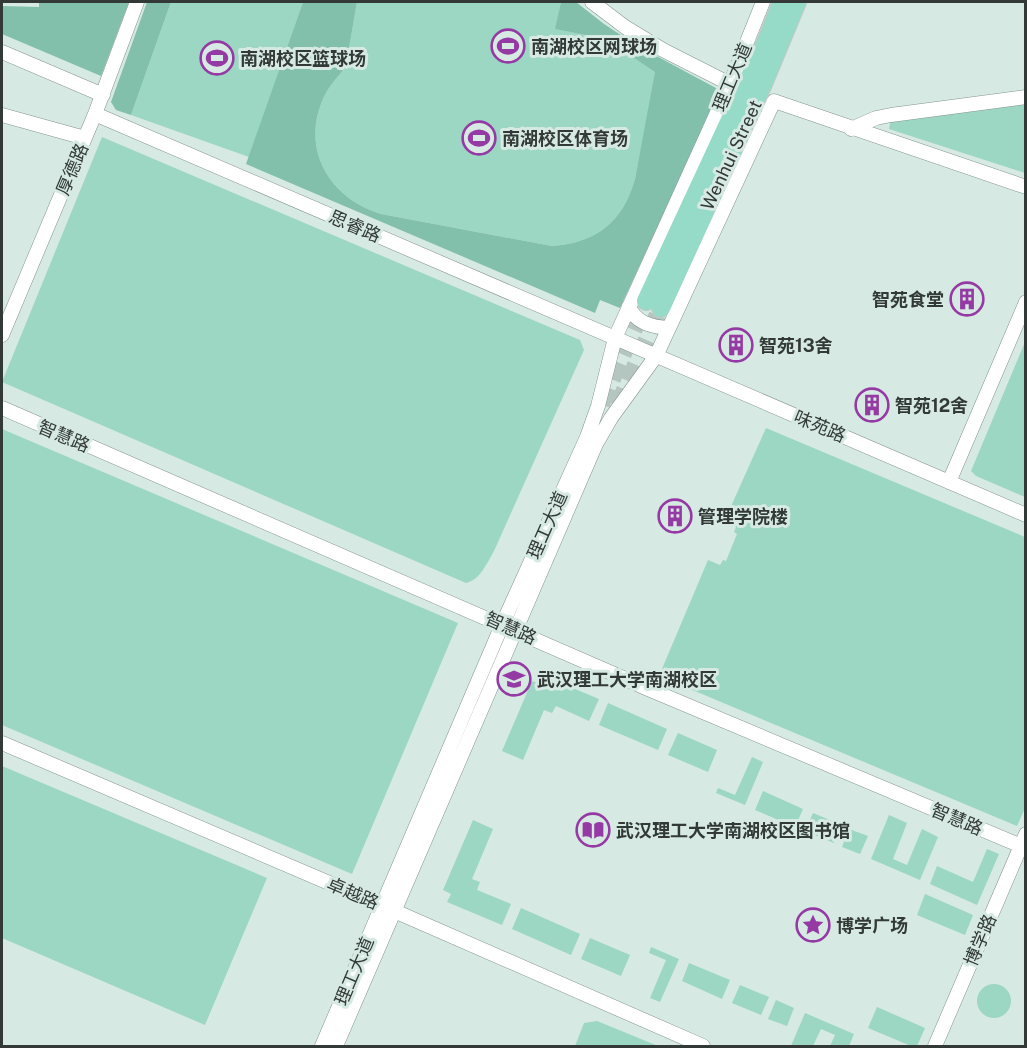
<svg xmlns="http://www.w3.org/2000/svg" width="1027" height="1048" font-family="'Public Sans','Noto Sans SC',sans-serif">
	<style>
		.green { fill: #9cd7c3 }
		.forest { fill: #82c0ac }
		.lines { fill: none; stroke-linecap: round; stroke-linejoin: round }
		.major-tunnel { stroke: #b5c6c0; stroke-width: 18; stroke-dasharray: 18 9; stroke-linecap: butt }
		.minor-casing { stroke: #84958f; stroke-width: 15 }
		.major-casing { stroke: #c6c8c7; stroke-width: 20 }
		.minor { stroke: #fff; stroke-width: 14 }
		.major { stroke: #95dbc8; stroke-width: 18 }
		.labels { text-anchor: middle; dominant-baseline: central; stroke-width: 6; stroke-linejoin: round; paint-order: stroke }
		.poi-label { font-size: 18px; font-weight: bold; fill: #323936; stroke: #d6e9e2; text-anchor: start }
		.street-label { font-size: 18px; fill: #323936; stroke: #d6e9e2 }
	</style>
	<rect width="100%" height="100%" fill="#d6e9e2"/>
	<!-- green -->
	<path class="green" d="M 171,2 L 303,2 L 249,157 L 131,115 Z
		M 357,2 L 561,2 L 556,29 L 606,39 L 656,72 L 635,179 C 623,222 596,243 552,246 L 381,214 C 333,200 302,154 321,104 C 324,95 329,87 335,80 C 338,76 342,73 343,69 C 350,51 353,21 357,2 Z
		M 1025,104 L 1025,173 L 889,129 L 891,119 Z
		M 102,137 L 580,340 L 584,350 L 494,551 C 487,563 480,580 466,583 L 2,382 Z
		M 1025,342 L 1025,497 L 976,476 L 971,471 Z
		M 766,428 L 1025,537 L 1026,806 L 1017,826 L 659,676 L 708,560 L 720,565 L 723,560 L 726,561 L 737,534 L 734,532 L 736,527 L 724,522 Z
		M 2,429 L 458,623 L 352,874 L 2,725 Z
		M 544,676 L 599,699 L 589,721 L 556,706 L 552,713 L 544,710 L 523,760 L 502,751 L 532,681 L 540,684 Z
		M 608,703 L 667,729 L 658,750 L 599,725 Z
		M 678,733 L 717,750 L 708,772 L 668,755 Z
		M 752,757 L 763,762 L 745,805 L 716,793 L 718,788 L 735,795 Z
		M 2,766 L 267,878 L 205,1025 L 2,938 Z
		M 763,791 L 803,809 L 795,827 L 755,810 Z
		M 813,813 L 842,825 L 834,843 L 805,831 Z
		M 889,815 L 907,823 L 893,859 L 907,865 L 922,829 L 938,837 L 920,880 L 871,859 Z
		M 473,820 L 493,829 L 472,879 L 480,882 L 477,890 L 511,904 L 502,925 L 447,902 L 451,894 L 443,890 Z
		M 849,829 L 868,836 L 860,854 L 842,847 Z
		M 987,849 L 999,854 L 977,905 L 930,884 L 937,866 L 973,882 Z
		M 925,894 L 973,915 L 965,935 L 917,915 Z
		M 521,908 L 580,934 L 571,955 L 512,929 Z
		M 590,938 L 630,955 L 621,976 L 581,959 Z
		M 651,947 L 679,959 L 660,1002 L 650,998 L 666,960 L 649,953 Z
		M 689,963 L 730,980 L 722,999 L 682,981 Z
		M977 1001a17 17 0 1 1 34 0a17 17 0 1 1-34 0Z
		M 740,985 L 769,997 L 761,1015 L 732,1003 Z
		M 776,1000 L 794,1008 L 787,1026 L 768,1019 Z
		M 877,1007 L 925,1028 L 917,1046 L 911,1046 L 868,1028 Z
		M 805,1013 L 854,1034 L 849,1046 L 830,1046 L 835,1035 L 821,1029 L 813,1046 L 791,1046 Z
		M 597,1021 L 658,1046 L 575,1046 L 584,1023 Z"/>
	<!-- forest -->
	<path class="forest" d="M 39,2 L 129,2 L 101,76 L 2,34 L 2,6 L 39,7 Z
		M 147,2 L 171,2 L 131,115 L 116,110 L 111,102 Z
		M 303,2 L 357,2 C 353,22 350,51 343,69 C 342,73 338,76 335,80 C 329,87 324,95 321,104 C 302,154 333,200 381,214 L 552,246 C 596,243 623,222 635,179 L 655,72 L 606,39 L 555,29 L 561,2 L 576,2 L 604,24 L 636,45 L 716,88 L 718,96 L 620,308 L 600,300 L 595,313 L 246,164 Z"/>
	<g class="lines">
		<!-- major-tunnel -->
		<path class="major-tunnel" d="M 601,404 L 646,301
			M 618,406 L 661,308"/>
		<!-- minor casing -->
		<g class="minor-casing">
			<path id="minor" d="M 592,2 L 625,27 L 663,50 L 730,84
				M 2,52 L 103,95
				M 95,114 L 1026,515
				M 2,115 L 85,138
				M 851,129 L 876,118 L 891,115 L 1026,97
				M 629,306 C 635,323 652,327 669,328
				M 2,335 L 95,114 L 137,2
				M 2,408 L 646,688 L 1026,848
				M 949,482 L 1026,302
				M 2,743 L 383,906 L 703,1046
				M 322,1046 L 502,625 L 587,437 L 598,406 L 615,338 L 730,84 L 763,2
				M 336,1046 L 596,444 L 611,418 L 656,356 L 774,101 L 1026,187
				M 935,1046 L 1026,834"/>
		</g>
		<!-- major casing -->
		<g class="major-casing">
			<path id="major" d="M 646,301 L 767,40 L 782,2
				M 661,308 L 763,84 L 797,2"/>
		</g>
		<!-- minor -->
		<use href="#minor" class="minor"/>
		<!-- major -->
		<use href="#major" class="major"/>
	</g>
	<!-- icons -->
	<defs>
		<g id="stadium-ring" transform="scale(1.725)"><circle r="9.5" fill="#d6e9e2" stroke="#9539a4" stroke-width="1.5"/><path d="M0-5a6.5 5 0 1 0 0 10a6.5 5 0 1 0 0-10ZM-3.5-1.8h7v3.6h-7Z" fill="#9539a4"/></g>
		<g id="building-ring" transform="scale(1.725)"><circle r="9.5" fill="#d6e9e2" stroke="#9539a4" stroke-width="1.5"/><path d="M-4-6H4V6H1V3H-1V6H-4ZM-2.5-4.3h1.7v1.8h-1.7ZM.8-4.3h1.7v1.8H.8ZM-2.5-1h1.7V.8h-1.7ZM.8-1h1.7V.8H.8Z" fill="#9539a4"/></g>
		<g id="university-ring" transform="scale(1.725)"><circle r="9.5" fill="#d6e9e2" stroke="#9539a4" stroke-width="1.5"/><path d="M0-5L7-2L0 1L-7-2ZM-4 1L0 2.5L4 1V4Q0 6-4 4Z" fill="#9539a4"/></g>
		<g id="library-ring" transform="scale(1.725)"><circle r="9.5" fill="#d6e9e2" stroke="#9539a4" stroke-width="1.5"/><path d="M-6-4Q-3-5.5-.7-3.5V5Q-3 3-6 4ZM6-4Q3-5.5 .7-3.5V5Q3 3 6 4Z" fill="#9539a4"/></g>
		<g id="sight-ring" transform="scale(1.725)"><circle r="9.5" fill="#d6e9e2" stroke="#9539a4" stroke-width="1.5"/><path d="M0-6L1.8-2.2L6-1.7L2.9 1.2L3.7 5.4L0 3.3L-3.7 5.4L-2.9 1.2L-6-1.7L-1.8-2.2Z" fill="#9539a4"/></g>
	</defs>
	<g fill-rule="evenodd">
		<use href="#stadium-ring" x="508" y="46"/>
		<use href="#stadium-ring" x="217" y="58"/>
		<use href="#stadium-ring" x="479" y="138"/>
		<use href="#building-ring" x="967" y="299"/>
		<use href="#building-ring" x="736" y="345"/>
		<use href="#building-ring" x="872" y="405"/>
		<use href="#building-ring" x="675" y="516"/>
		<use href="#university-ring" x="514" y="679"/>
		<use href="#library-ring" x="593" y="830"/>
		<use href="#sight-ring" x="813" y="925"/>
	</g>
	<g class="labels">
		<!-- poi labels -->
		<g class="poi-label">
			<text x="531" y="46">南湖校区网球场</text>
			<text x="240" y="58">南湖校区篮球场</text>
			<text x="502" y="138">南湖校区体育场</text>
			<text x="944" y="299" text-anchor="end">智苑食堂</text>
			<text x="759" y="345">智苑13舍</text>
			<text x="895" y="405">智苑12舍</text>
			<text x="698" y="516">管理学院楼</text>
			<text x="537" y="679">武汉理工大学南湖校区</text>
			<text x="616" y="830">武汉理工大学南湖校区图书馆</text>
			<text x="836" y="925">博学广场</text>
		</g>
		<!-- street labels -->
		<g class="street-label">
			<text transform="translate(732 77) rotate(-67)">理工大道</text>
			<text transform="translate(731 155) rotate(-65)">Wenhui Street</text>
			<text transform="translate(72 169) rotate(-67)">厚德路</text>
			<text transform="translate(355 226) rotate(23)">思睿路</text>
			<text transform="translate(820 426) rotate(23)">味苑路</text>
			<text transform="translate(64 436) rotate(23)">智慧路</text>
			<text transform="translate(547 525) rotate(-66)">理工大道</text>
			<text transform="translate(511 628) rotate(24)">智慧路</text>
			<text transform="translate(957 819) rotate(23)">智慧路</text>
			<text transform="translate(353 893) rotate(23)">卓越路</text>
			<text transform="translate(980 940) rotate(-67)">博学路</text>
			<text transform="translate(354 971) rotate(-67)">理工大道</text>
		</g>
	</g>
	<!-- border -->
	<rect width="1027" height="1048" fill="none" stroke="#323936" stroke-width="6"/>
</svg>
